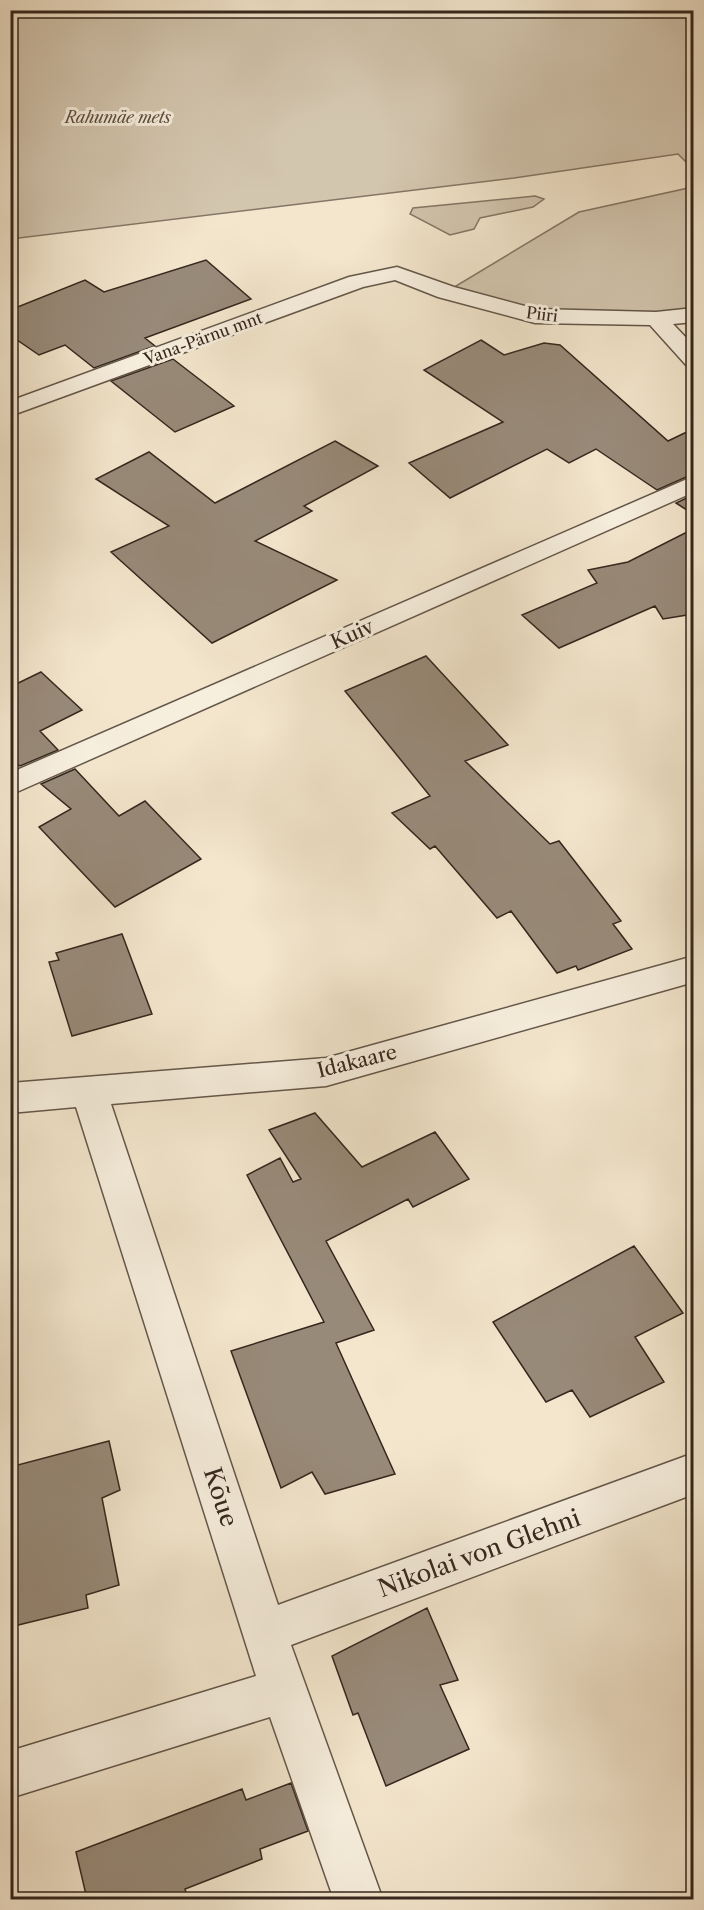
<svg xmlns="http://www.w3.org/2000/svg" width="704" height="1910" font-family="'Libre Caslon Text',serif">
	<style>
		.green { fill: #d3c6af; stroke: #847666; stroke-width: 1.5 }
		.building { fill: #988a79; stroke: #35271e; stroke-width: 1.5 }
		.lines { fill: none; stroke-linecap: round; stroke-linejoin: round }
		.minor-casing { stroke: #64574a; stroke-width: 3 }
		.minor { fill: #f7efde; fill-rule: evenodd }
		.labels { text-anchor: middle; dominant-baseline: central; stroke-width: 6; stroke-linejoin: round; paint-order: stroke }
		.far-park-label { font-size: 16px; font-style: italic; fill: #5c4f42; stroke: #f7efde }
		.far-street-label { font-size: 16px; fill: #35271e; stroke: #f7efde }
		.street-label { font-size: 20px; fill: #35271e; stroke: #f7efde }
		.near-street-label { font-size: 24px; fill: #35271e; stroke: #f7efde }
	</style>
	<rect width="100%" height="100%" fill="#f3e6cd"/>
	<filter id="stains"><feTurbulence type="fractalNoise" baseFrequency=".00333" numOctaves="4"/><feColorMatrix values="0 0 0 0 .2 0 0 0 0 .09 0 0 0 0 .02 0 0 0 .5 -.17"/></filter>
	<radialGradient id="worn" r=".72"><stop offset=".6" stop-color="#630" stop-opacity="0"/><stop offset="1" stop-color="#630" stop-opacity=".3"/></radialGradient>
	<!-- green -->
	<path class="green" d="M 10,11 L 693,11 L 693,169 L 678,154 L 514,178 L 11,239 Z
		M 693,187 L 693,315 L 535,316 L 446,292 L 579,212 Z
		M 535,196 L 544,199 L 533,207 L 480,218 L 474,229 L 450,235 L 410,214 L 413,208 Z"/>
	<!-- building -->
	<path class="building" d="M 206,260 L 251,299 L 145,338 L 155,346 L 94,368 L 65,345 L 39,355 L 10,335 L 10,310 L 85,280 L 104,292 Z
		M 481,340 L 504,355 L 544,343 L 560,345 L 668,441 L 693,429 L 693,474 L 657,490 L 596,449 L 569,463 L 547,449 L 450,498 L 409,463 L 503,422 L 424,370 Z
		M 173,359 L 234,406 L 175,432 L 111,381 Z
		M 335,441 L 378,466 L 304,506 L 312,511 L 255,541 L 337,580 L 212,643 L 111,552 L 169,526 L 96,479 L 149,452 L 215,503 Z
		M 693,495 L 693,514 L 676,503 Z
		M 693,529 L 693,614 L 663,619 L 655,606 L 559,648 L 522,615 L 597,583 L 588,570 L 628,562 Z
		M 426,656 L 508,745 L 465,761 L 550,844 L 559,841 L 621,921 L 613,924 L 632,949 L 578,970 L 576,966 L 557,973 L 511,911 L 497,918 L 435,846 L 430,849 L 392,813 L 430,796 L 345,691 Z
		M 41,672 L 82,710 L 40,731 L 58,750 L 20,766 L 10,759 L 10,687 Z
		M 75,769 L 119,816 L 145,801 L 201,859 L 115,907 L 39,827 L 71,809 L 41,784 Z
		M 122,934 L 152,1014 L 72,1036 L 49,962 L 59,960 L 56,953 Z
		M 315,1113 L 362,1167 L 435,1132 L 469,1179 L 413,1207 L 408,1199 L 326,1241 L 374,1330 L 336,1343 L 395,1474 L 325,1494 L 312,1472 L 281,1488 L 231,1351 L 324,1322 L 247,1175 L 280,1158 L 293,1182 L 301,1179 L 269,1130 Z
		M 634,1246 L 683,1313 L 635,1337 L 664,1382 L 590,1417 L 572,1390 L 546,1402 L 493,1322 Z
		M 109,1441 L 120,1490 L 102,1498 L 119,1585 L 86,1595 L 88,1608 L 10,1627 L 10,1467 Z
		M 427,1608 L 458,1680 L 440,1685 L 469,1749 L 386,1786 L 358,1713 L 353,1715 L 332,1656 Z
		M 291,1783 L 308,1831 L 260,1849 L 262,1859 L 185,1889 L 188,1899 L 87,1899 L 76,1852 L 242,1789 L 246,1800 Z"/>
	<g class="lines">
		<!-- minor casing -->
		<g class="minor-casing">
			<path id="minor" d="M 397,267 L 454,287 L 536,309 L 656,312 L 694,308 L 694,322 L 673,324 L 694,346 L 694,367 L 686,365 L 650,325 L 535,323 L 438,297 L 395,280 L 363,287 L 10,416 L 10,401 L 349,277 Z
				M 694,476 L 694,492 L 10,795 L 10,773 Z
				M 694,956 L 694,982 L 326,1086 L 111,1104 L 278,1605 L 694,1453 L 694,1494 L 291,1645 L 383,1900 L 334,1900 L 270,1717 L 10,1798 L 10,1751 L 256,1676 L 76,1107 L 10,1113 L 10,1083 L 326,1058 Z"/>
		</g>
		<!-- minor -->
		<use href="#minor" class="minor"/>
	</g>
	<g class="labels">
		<!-- far-park labels -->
		<g class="far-park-label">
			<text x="118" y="117">Rahumäe mets</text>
		</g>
		<!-- far-street labels -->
		<g class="far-street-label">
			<text transform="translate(542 314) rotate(7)">Piiri</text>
			<text transform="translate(203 338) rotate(-20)">Vana-Pärnu mnt</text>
		</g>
		<!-- street labels -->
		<g class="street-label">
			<text transform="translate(352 634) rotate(-24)">Kuiv</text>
			<text transform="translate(357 1061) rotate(-14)">Idakaare</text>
		</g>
		<!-- near-street labels -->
		<g class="near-street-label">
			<text transform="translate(221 1497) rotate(72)">Kõue</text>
			<text transform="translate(479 1553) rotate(-20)">Nikolai von Glehni</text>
		</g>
	</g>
	<!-- margin -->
	<rect width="704" height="1910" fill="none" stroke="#f3e6cd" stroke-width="36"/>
	<rect x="12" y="12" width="680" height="1886" fill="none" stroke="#35271e" stroke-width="3"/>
	<rect x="18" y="18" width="668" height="1874" fill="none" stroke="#35271e" stroke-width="1.5"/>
	<rect width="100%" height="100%" filter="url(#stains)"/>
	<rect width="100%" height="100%" fill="url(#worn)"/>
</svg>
